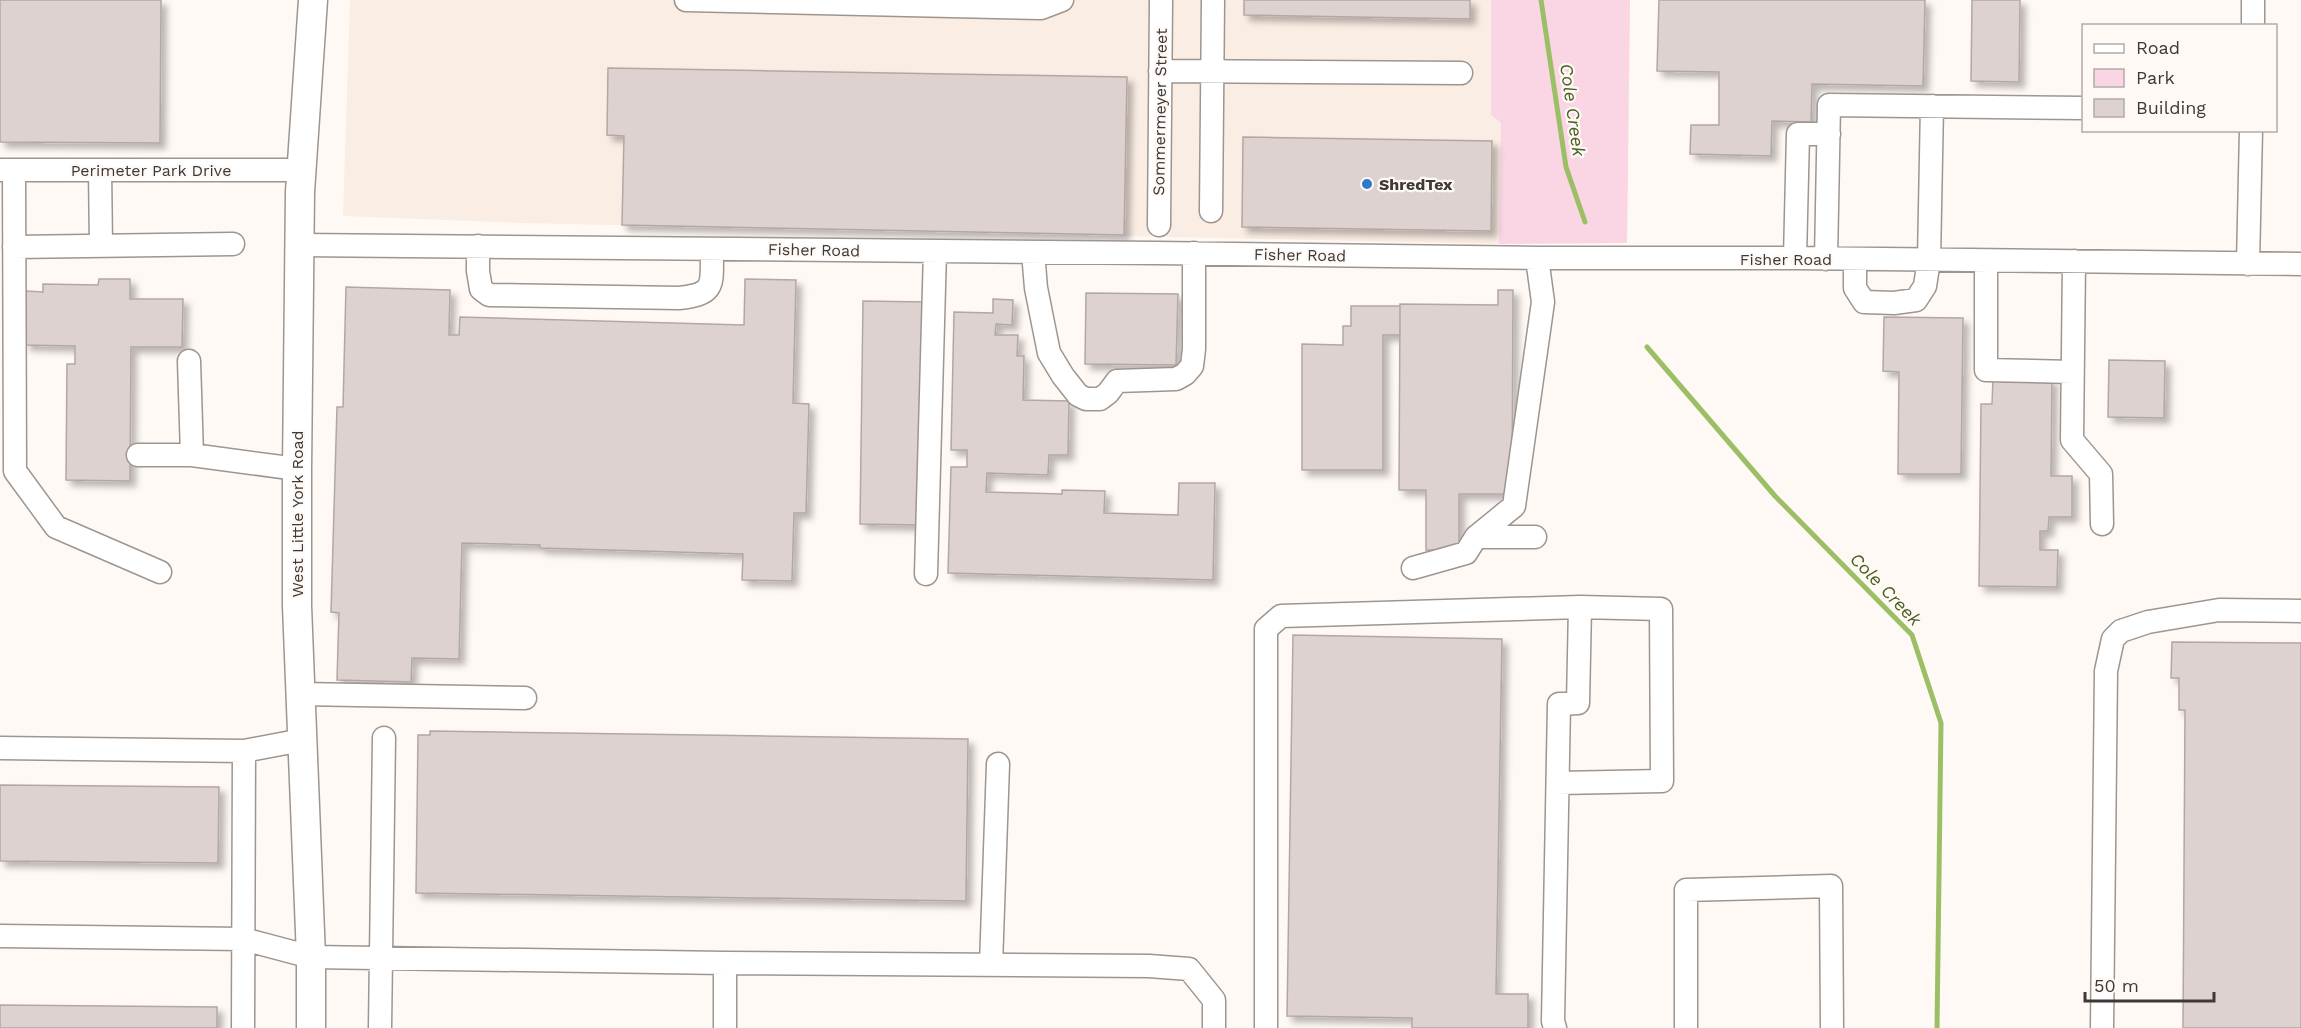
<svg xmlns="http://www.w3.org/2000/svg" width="2301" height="1028" font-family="'Work Sans',sans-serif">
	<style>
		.built { fill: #faede3 }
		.green { fill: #fad6e4 }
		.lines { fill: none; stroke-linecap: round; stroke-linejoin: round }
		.stream { stroke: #9cbf66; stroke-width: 5 }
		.building { fill: #ded2d0; stroke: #b3a7a6; stroke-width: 1.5; filter: url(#shadow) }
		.minor-casing { stroke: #9e958f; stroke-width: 25 }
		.major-casing { stroke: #9e958f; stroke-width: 31 }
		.minor { stroke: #fff; stroke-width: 22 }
		.major { stroke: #fff; stroke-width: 28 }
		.poi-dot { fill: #2d7aca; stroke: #fff9f5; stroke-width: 2 }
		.labels { text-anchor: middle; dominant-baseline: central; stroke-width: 4.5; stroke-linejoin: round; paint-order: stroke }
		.street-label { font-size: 16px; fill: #3d3936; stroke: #fff9f5 }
		.poi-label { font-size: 16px; font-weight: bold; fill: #3d3936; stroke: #fff9f5; text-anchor: start }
		.water-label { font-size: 18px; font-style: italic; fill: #496022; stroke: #fff9f5 }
	</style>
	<defs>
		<filter id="shadow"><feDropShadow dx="5.5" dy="5.5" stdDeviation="3" flood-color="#0004"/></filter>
	</defs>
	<rect width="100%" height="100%" fill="#fff9f5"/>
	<!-- built -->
	<path class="built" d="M 350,0 L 1630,0 L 1627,243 L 1499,244 L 521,223 L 343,216 Z"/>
	<!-- green -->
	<path class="green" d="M 1491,0 L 1630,0 L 1627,243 L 1499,244 L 1501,123 L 1491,115 Z"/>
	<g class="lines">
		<!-- stream -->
		<path class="stream" d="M 1541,0 L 1566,167 L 1585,222
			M 1647,347 L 1775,496 L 1912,635 L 1941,723 L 1937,1028"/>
	</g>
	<!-- building -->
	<path class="building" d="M 0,0 L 161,0 L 160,143 L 0,142 Z
		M 1244,0 L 1470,0 L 1470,19 L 1244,15 Z
		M 1659,0 L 1925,0 L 1923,86 L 1812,84 L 1811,122 L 1772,121 L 1771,156 L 1690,154 L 1691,125 L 1719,125 L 1719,72 L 1657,71 Z
		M 1972,0 L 2020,0 L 2019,82 L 1971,81 Z
		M 608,68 L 1127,77 L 1124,235 L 622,225 L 624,136 L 607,135 Z
		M 1243,137 L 1492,141 L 1491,231 L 1242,227 Z
		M 99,279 L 130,279 L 130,299 L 183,299 L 182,347 L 131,347 L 130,481 L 66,480 L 67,364 L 75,364 L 75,346 L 25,345 L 26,291 L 43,292 L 43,284 L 98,285 Z
		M 745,279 L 796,280 L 793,403 L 809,404 L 806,513 L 794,513 L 792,581 L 742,580 L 743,554 L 540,548 L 540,545 L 462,543 L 459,659 L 412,658 L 411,682 L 337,680 L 339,613 L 331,612 L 337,407 L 343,407 L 346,287 L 450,290 L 449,335 L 459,335 L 460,317 L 744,325 Z
		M 1498,290 L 1513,290 L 1512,494 L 1459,494 L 1459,550 L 1426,550 L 1426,490 L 1399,490 L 1400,304 L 1498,305 Z
		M 1086,293 L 1178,294 L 1176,365 L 1085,364 Z
		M 993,299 L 1013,300 L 1012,325 L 996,324 L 995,335 L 1018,335 L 1017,356 L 1024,356 L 1023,400 L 1069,401 L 1068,455 L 1049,455 L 1048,475 L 987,473 L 986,492 L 1062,494 L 1062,490 L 1105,491 L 1104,513 L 1178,515 L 1179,483 L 1215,483 L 1213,580 L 948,573 L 951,467 L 967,467 L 967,450 L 951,450 L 954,312 L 993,313 Z
		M 863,301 L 925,302 L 922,525 L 860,524 Z
		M 1351,306 L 1400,306 L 1400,335 L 1383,335 L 1383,470 L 1302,470 L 1302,344 L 1343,345 L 1343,326 L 1351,326 Z
		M 1884,317 L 1963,318 L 1961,474 L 1898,474 L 1899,372 L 1883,371 Z
		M 2109,360 L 2165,361 L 2164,418 L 2108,417 Z
		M 1993,378 L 2052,379 L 2051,476 L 2072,476 L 2072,517 L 2049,517 L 2048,531 L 2040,531 L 2040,550 L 2058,550 L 2057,587 L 1979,586 L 1981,404 L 1992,404 Z
		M 1293,635 L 1502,639 L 1496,994 L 1528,994 L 1528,1028 L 1412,1028 L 1412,1018 L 1287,1016 Z
		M 2172,642 L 2301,643 L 2301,1028 L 2183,1028 L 2185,710 L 2179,710 L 2179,678 L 2171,678 Z
		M 430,731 L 968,739 L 966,901 L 416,893 L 418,735 L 430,735 Z
		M 0,785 L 219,787 L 218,863 L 0,861 Z
		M 0,1005 L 217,1007 L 217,1028 L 0,1028 Z"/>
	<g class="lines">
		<!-- minor casing -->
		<g class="minor-casing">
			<path id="minor" d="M 686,0 L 1041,8 L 1062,0
				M 2253,26 L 2253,0
				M 1160,71 L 1461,73
				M 0,170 L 301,170
				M 14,170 L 15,471 L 56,527 L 160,572
				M 100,170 L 101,246
				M 1211,211 L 1213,0
				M 1159,225 L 1161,0
				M 300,245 L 1157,253 L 1537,258 L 1795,258 L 2301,264
				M 478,246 L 478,271 L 481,289 L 489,295 L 679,298 C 718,294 711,283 712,249
				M 14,247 L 233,244
				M 1033,252 L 1036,288 L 1049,353 L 1063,376 L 1078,395 L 1086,399 L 1100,399 L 1108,393 L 1117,381 L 1176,379 L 1185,374 L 1192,366 L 1194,349 L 1194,253
				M 1795,258 L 1798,134 L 1829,134
				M 1826,259 L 1829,105 L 2084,108
				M 1855,259 L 1855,288 L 1864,302 L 1894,303 L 1916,300 L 1925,286 L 1929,260 L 1932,106
				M 1986,261 L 1986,370 L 2072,372
				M 2074,261 L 2072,440 L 2101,474 L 2102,524
				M 2248,264 L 2251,130
				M 189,361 L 192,455
				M 138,455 L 192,455 L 297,469
				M 1476,537 L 1514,506 L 1543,302 L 1537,258
				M 1413,568 L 1466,553 L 1476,537 L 1535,537
				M 926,574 L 935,251
				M 300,694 L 525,698
				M 0,748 L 244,751 L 302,740
				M 0,936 L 243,939 L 311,957 L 725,963 L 1149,966 L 1189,969 L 1214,1000 L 1214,1028
				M 991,965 L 998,764
				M 243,1028 L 244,751
				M 380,1028 L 384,738
				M 725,1028 L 725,963
				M 1266,1028 L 1266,629 L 1281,616 L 1580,607
				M 1555,1028 L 1553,1021 L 1559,704 L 1578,703 L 1580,607 L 1661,609 L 1662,781 L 1558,783
				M 1686,1028 L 1686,890 L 1831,886 L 1832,1028
				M 2102,1028 L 2106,671 L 2113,639 L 2121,631 L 2148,622 L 2219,610 L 2301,611"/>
		</g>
		<!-- major casing -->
		<g class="major-casing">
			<path id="major" d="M 311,1028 L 311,957 L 297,606 L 297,469 L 300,192 L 313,0"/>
		</g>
		<!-- minor -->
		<use href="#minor" class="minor"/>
		<!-- major -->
		<use href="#major" class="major"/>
	</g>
	<!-- markers -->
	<circle class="poi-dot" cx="1367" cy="184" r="6"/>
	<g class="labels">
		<!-- street labels -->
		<g class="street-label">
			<text transform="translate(1160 112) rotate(-89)">Sommermeyer Street</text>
			<text x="151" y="170">Perimeter Park Drive</text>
			<text transform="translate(814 250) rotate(1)">Fisher Road</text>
			<text transform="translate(1300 255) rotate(1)">Fisher Road</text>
			<text x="1786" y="259">Fisher Road</text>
			<text transform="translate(297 514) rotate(-90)">West Little York Road</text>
		</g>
		<!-- poi labels -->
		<g class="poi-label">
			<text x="1379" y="184">ShredTex</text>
		</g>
		<!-- water labels -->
		<g class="water-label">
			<text transform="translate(1573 110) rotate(82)">Cole Creek</text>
			<text transform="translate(1886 589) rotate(46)">Cole Creek</text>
		</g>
	</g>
	<!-- legend -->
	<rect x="2082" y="24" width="195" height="108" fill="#fff9f5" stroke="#b1aca9" stroke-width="1.5"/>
	<rect x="2094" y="44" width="30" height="9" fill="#ffffff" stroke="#b1aca9" stroke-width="1.5"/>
	<text x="2136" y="54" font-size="18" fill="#3d3936">Road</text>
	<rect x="2094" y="69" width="30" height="18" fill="#fad6e4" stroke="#b1aca9" stroke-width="1.5"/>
	<text x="2136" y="84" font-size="18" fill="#3d3936">Park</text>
	<rect x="2094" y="99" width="30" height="18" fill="#ded2d0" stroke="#b1aca9" stroke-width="1.5"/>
	<text x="2136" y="114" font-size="18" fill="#3d3936">Building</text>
	<!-- scale -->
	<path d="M2085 992v9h129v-9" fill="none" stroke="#3d3936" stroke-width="3"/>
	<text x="2094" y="992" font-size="18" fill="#3d3936" stroke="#fff9f5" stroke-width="4.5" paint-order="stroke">50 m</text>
</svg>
